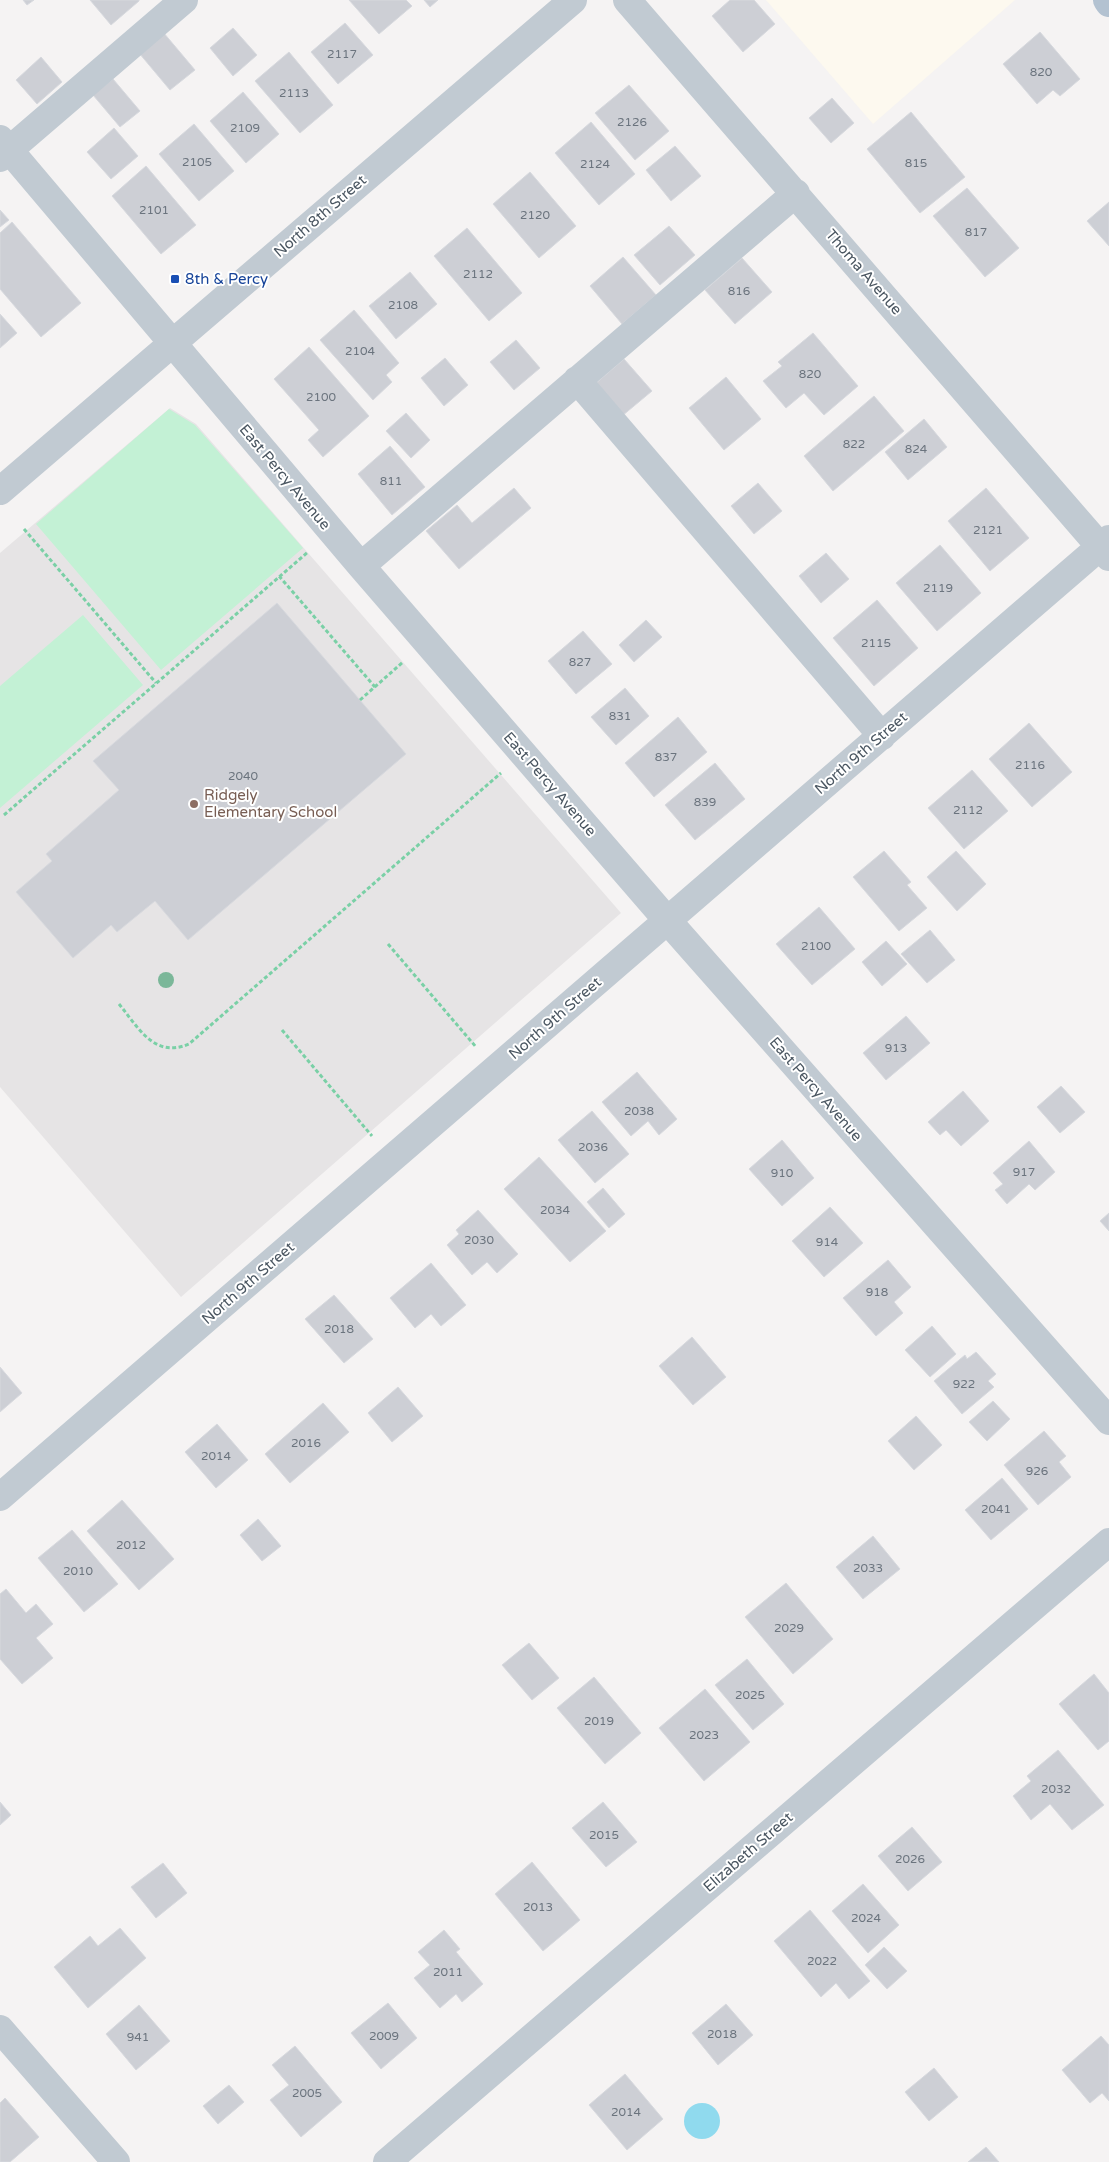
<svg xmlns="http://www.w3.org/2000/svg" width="1109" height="2162" font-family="'Varela Round',sans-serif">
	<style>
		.commercial { fill: #fdf9ef }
		.education { fill: #e6e4e5 }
		.green { fill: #c3f1d5 }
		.water { fill: #90daee }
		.building { fill: #cdcfd5; stroke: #d7d9de }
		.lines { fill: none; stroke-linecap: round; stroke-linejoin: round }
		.path { stroke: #7ad0a6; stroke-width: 3; stroke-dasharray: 4 2.5; stroke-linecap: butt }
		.minor { stroke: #c1cad2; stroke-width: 28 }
		.major { stroke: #b3c2d1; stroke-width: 28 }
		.tree { fill: #7bb799 }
		.transit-dot { fill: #1a4fb4; stroke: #fff; stroke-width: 2 }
		.education-dot { fill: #8d6e63; stroke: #fff; stroke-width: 2 }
		.labels { text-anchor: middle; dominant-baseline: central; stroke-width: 4; stroke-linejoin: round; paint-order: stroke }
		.number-label { font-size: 12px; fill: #6b747e }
		.street-label { font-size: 15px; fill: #4a5661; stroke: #fff }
		.transit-label { font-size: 15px; fill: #164399; stroke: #fff; text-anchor: start }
		.education-label { font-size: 15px; fill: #785e54; stroke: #fff; text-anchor: start }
	</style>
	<rect width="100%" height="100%" fill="#f5f3f3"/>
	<!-- commercial -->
	<path class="commercial" d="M 766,0 L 1015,0 L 873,124 Z"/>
	<!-- education -->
	<path class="education" d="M 170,408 L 196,424 L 621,913 L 181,1297 L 0,1087 L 0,553 Z"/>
	<!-- green -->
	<path class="green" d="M 169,409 L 195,425 L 303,548 L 161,670 L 36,524 Z
		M 83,615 L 143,685 L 0,808 L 0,686 Z"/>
	<!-- water -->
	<path class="water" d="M684 2121a18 18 0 1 1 36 0a18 18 0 1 1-36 0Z"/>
	<!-- building -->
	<path class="building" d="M 23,0 L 34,0 L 27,5 Z
		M 90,0 L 139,0 L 139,1 L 111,25 Z
		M 349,0 L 406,0 L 412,6 L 379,34 Z
		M 424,0 L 438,0 L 430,7 Z
		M 730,0 L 754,0 L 775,24 L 743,52 L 712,16 Z
		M 345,23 L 373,55 L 338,84 L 311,52 Z
		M 233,28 L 257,55 L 233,76 L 210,48 Z
		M 163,32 L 195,70 L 170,90 L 139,53 Z
		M 1040,32 L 1080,79 L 1060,96 L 1053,90 L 1037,104 L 1003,64 Z
		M 289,52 L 333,105 L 300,133 L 255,81 Z
		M 41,57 L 62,82 L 37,104 L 16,80 Z
		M 113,79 L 140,111 L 120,127 L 93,95 Z
		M 629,85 L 669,131 L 635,160 L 595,113 Z
		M 243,92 L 279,134 L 246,163 L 210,121 Z
		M 832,98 L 854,123 L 831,143 L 809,118 Z
		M 911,112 L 965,177 L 920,213 L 867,149 Z
		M 591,122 L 635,174 L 599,205 L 555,153 Z
		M 194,124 L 234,171 L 199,201 L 159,154 Z
		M 114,128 L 138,156 L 111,179 L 87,152 Z
		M 675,146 L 701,176 L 671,201 L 646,170 Z
		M 146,166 L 196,225 L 161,254 L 112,196 Z
		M 530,172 L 576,226 L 539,258 L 493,204 Z
		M 967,188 L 1019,248 L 985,277 L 933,216 Z
		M 1109,202 L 1109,246 L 1087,221 Z
		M 0,210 L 9,220 L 0,227 Z
		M 12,222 L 81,303 L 41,337 L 0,289 L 0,233 Z
		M 669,226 L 695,255 L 660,285 L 634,255 Z
		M 467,228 L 522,293 L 489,321 L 434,256 Z
		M 623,257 L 656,295 L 622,324 L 590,286 Z
		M 742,258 L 772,292 L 735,324 L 705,290 Z
		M 410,272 L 437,304 L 396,339 L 369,306 Z
		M 354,310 L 399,363 L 386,375 L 392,382 L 373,400 L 320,340 Z
		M 0,314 L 17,333 L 0,348 Z
		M 813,333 L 858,386 L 824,415 L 804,393 L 786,408 L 763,381 L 782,366 L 778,362 Z
		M 516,340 L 540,368 L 514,390 L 490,362 Z
		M 309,347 L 369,416 L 323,457 L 308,440 L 319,430 L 274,379 Z
		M 445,358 L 468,385 L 444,406 L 421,378 Z
		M 624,359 L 652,391 L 622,416 L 595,384 Z
		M 726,377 L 761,419 L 724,450 L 689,408 Z
		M 874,396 L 904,431 L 833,491 L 804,456 Z
		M 406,413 L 430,440 L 411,458 L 386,431 Z
		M 924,419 L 947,447 L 908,480 L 885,452 Z
		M 390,446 L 425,487 L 392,515 L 358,474 Z
		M 758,483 L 782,511 L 754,534 L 731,506 Z
		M 514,488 L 531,508 L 459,569 L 426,531 L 457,505 L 472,523 Z
		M 986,488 L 1029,538 L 990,571 L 948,521 Z
		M 940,545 L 981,593 L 937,631 L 896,583 Z
		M 826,553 L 849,579 L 821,603 L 799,576 Z
		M 877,600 L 918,648 L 874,686 L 833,638 Z
		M 277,603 L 406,754 L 188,940 L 155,901 L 117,932 L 111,925 L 73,958 L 16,892 L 52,861 L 46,854 L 119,790 L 93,761 Z
		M 646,620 L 662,637 L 634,662 L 619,645 Z
		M 583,631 L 612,664 L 576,694 L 548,661 Z
		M 625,688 L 649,716 L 616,745 L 591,717 Z
		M 678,717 L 707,752 L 654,797 L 625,763 Z
		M 1029,723 L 1072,772 L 1032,807 L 989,759 Z
		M 715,763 L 745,799 L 695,840 L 665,805 Z
		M 972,770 L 1008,811 L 964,849 L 928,808 Z
		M 884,851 L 911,882 L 907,885 L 927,908 L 899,931 L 853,877 Z
		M 956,851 L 986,884 L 957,911 L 927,877 Z
		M 819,907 L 855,949 L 812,985 L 776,944 Z
		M 930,930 L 955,960 L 927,983 L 901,954 Z
		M 886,941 L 907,964 L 882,986 L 862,962 Z
		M 906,1016 L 930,1043 L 886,1080 L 863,1053 Z
		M 637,1072 L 677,1119 L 659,1135 L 648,1121 L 631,1136 L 602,1102 Z
		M 1061,1086 L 1085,1112 L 1060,1133 L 1037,1107 Z
		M 963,1091 L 989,1121 L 961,1146 L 946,1130 L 940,1135 L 928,1122 Z
		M 592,1111 L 629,1154 L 595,1183 L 558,1140 Z
		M 782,1140 L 814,1178 L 782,1206 L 749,1169 Z
		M 1029,1141 L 1055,1172 L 1035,1190 L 1029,1184 L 1007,1204 L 995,1190 L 1003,1184 L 993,1173 Z
		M 539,1157 L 606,1231 L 570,1262 L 504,1189 Z
		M 603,1188 L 625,1214 L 609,1228 L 587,1202 Z
		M 830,1207 L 863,1243 L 824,1277 L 792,1241 Z
		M 478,1210 L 518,1254 L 497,1273 L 487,1262 L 472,1275 L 447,1245 L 459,1234 L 456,1230 Z
		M 1109,1213 L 1109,1231 L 1100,1221 Z
		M 888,1260 L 911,1287 L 894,1302 L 903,1313 L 876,1336 L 843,1298 Z
		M 431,1263 L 466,1305 L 441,1326 L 431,1314 L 415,1328 L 390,1298 Z
		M 334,1295 L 373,1339 L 344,1363 L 305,1319 Z
		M 932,1326 L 956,1354 L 930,1377 L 905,1350 Z
		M 692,1337 L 726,1377 L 693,1405 L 659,1366 Z
		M 976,1352 L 996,1374 L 988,1381 L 994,1387 L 962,1414 L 934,1381 L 965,1355 L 967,1359 Z
		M 0,1367 L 22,1393 L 0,1412 Z
		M 398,1387 L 423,1416 L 392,1442 L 368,1413 Z
		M 993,1401 L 1010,1419 L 987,1441 L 969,1422 Z
		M 323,1403 L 349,1432 L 290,1483 L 265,1454 Z
		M 916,1416 L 942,1445 L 914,1470 L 888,1441 Z
		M 217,1424 L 248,1460 L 216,1488 L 185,1452 Z
		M 1044,1431 L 1066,1456 L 1059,1462 L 1071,1477 L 1038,1505 L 1004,1465 Z
		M 1002,1478 L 1028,1509 L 991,1540 L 965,1510 Z
		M 122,1500 L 174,1559 L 139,1590 L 87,1531 Z
		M 258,1519 L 281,1546 L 262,1561 L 240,1535 Z
		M 72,1530 L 118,1584 L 84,1612 L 38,1558 Z
		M 873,1536 L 900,1569 L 863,1599 L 836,1567 Z
		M 786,1583 L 833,1639 L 793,1674 L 745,1617 Z
		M 6,1589 L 26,1613 L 36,1604 L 53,1624 L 36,1638 L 53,1658 L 22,1684 L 0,1659 L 0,1594 Z
		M 529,1643 L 559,1678 L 532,1700 L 502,1665 Z
		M 747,1659 L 784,1704 L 753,1730 L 715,1685 Z
		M 1094,1674 L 1109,1693 L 1109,1741 L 1098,1750 L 1059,1704 Z
		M 594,1677 L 641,1733 L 605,1764 L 557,1708 Z
		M 705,1689 L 750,1742 L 704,1781 L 659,1728 Z
		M 1058,1750 L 1104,1805 L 1072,1830 L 1050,1804 L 1031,1820 L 1013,1796 L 1031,1781 L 1027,1776 Z
		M 0,1802 L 11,1815 L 0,1825 Z
		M 603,1802 L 637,1842 L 606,1867 L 572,1828 Z
		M 912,1827 L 942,1862 L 908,1891 L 878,1856 Z
		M 532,1862 L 580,1920 L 543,1951 L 495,1894 Z
		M 163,1863 L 187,1893 L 156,1918 L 131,1887 Z
		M 863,1884 L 899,1925 L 868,1953 L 832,1911 Z
		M 810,1910 L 870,1981 L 849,1999 L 836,1983 L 821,1997 L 774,1941 Z
		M 120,1928 L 146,1958 L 88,2008 L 54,1967 L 90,1936 L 98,1946 Z
		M 444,1930 L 460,1949 L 456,1952 L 483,1984 L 462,2002 L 456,1994 L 440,2008 L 414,1978 L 430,1965 L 418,1952 Z
		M 884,1947 L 907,1971 L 887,1989 L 865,1965 Z
		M 388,2003 L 417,2038 L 381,2069 L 351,2033 Z
		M 726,2004 L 753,2035 L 718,2065 L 692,2033 Z
		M 139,2005 L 170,2041 L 136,2070 L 106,2034 Z
		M 1101,2036 L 1109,2045 L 1109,2101 L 1102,2093 L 1090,2103 L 1062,2070 Z
		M 295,2046 L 342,2102 L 301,2137 L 270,2100 L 289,2085 L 272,2065 Z
		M 934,2068 L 958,2097 L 929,2121 L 905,2092 Z
		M 625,2074 L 663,2119 L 627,2150 L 589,2105 Z
		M 229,2085 L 244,2102 L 218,2124 L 203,2106 Z
		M 5,2098 L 39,2137 L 10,2162 L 0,2162 L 0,2103 Z
		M 986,2147 L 999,2162 L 968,2162 Z"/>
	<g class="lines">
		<!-- path -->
		<path class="path" d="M 24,529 L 156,683
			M 279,576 L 375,687
			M 360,700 L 403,662
			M 4,815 L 308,552
			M 388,944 L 476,1047
			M 119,1004 C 138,1027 154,1059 189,1044 L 501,773
			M 282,1030 L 372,1136"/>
		<!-- minor -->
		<path class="minor" d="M 627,0 L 1109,557
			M 0,139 L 361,566 L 667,920 L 1109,1421
			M 0,158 L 184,0
			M 577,380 L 882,736
			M 0,491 L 573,0
			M 361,566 L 796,193
			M 0,1497 L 1109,539
			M 0,2029 L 116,2162
			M 387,2162 L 1109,1542"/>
		<!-- major -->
		<path class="major" d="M 1107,0 L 1109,3"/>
	</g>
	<!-- trees -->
	<circle class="tree" cx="166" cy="980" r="8"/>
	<!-- markers -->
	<rect class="transit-dot" x="170" y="274" width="10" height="10" rx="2.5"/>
	<circle class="education-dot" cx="194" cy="804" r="5"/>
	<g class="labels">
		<!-- number labels -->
		<g class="number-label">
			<text x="342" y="54">2117</text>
			<text x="1041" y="72">820</text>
			<text x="294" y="93">2113</text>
			<text x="632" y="122">2126</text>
			<text x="245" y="128">2109</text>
			<text x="197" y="162">2105</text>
			<text x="916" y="163">815</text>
			<text x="595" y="164">2124</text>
			<text x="154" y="210">2101</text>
			<text x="535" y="215">2120</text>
			<text x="976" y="232">817</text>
			<text x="478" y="274">2112</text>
			<text x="739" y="291">816</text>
			<text x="403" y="305">2108</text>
			<text x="360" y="351">2104</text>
			<text x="810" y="374">820</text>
			<text x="321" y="397">2100</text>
			<text x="854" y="444">822</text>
			<text x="916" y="449">824</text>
			<text x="391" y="481">811</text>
			<text x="988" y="530">2121</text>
			<text x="938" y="588">2119</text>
			<text x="876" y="643">2115</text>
			<text x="580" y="662">827</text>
			<text x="620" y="716">831</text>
			<text x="666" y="757">837</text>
			<text x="1030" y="765">2116</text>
			<text x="243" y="776">2040</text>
			<text x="705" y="802">839</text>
			<text x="968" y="810">2112</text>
			<text x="816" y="946">2100</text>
			<text x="896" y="1048">913</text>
			<text x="639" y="1111">2038</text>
			<text x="593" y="1147">2036</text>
			<text x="1024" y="1172">917</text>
			<text x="782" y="1173">910</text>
			<text x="555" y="1210">2034</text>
			<text x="479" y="1240">2030</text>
			<text x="827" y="1242">914</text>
			<text x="877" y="1292">918</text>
			<text x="339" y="1329">2018</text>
			<text x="964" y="1384">922</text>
			<text x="306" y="1443">2016</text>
			<text x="216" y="1456">2014</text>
			<text x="1037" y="1471">926</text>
			<text x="996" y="1509">2041</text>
			<text x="131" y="1545">2012</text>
			<text x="868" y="1568">2033</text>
			<text x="78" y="1571">2010</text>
			<text x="789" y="1628">2029</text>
			<text x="750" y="1695">2025</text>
			<text x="599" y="1721">2019</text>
			<text x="704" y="1735">2023</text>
			<text x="1056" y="1789">2032</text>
			<text x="604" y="1835">2015</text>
			<text x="910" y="1859">2026</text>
			<text x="538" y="1907">2013</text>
			<text x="866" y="1918">2024</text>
			<text x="822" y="1961">2022</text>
			<text x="448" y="1972">2011</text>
			<text x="722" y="2034">2018</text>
			<text x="384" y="2036">2009</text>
			<text x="138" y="2037">941</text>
			<text x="307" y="2093">2005</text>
			<text x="626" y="2112">2014</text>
		</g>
		<!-- street labels -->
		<g class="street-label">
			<text transform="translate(320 216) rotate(-41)">North 8th Street</text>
			<text transform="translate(864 272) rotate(49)">Thoma Avenue</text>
			<text transform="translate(285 477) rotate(50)">East Percy Avenue</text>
			<text transform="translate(861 753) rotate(-41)">North 9th Street</text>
			<text transform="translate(550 784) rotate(49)">East Percy Avenue</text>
			<text transform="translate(555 1018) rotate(-41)">North 9th Street</text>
			<text transform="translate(816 1089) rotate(49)">East Percy Avenue</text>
			<text transform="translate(248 1283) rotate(-41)">North 9th Street</text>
			<text transform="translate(748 1852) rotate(-41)">Elizabeth Street</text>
		</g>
		<!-- transit labels -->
		<g class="transit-label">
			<text x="185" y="279">8th &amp; Percy</text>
		</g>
		<!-- education labels -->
		<g class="education-label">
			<text x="204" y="795">Ridgely<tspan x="204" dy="17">Elementary School</tspan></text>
		</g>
	</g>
</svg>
